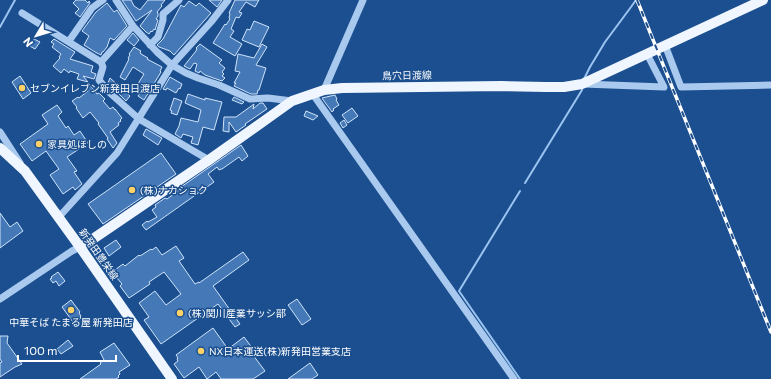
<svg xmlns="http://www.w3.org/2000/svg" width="771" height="379" font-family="Commissioner,'Noto Sans JP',sans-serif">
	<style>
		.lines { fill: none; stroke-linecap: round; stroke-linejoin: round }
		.stream { stroke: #9cc4f0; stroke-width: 2 }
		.building { fill: #4478b7; stroke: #cfe3fa }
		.minor { stroke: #a9c9ee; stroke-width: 7 }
		.major { stroke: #f0f6ff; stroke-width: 10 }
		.rail-casing { stroke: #fff; stroke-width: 3.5 }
		.rail { stroke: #1b4f8f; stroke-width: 2; stroke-dasharray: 6; stroke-linecap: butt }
		.poi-dot { fill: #ffd166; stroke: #1b4f8f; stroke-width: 1.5 }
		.labels { text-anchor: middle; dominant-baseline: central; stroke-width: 3; stroke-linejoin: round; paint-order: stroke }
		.street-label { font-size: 10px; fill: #fff; stroke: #1b4f8f }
		.poi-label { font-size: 10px; fill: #fff; stroke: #1b4f8f; text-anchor: start }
	</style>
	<rect width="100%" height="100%" fill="#1b4f8f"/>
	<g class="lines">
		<!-- stream -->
		<path class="stream" d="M 0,27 L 15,0
			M 584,79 L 590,67 L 605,42 L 631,7 L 636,0
			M 525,183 L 582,90 L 582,87
			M 520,379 L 459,291 L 520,191"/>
	</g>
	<!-- building -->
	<path class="building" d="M 76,0 L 85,0 L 88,3 L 89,1 L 90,3 L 80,17 L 75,13 L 79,9 L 73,3 Z
		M 122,0 L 131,0 L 134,6 L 140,10 L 148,0 L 165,0 L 161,5 L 162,6 L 157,12 L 158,13 L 158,16 L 156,19 L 158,20 L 155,30 L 154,29 L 152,32 L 151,31 L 149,34 L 146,32 L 140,26 L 152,10 L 136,21 Z
		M 209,0 L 222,0 L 217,7 Z
		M 235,0 L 259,0 L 255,7 L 246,2 L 239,12 L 242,13 L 239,18 L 236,17 L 231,29 L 234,31 L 230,37 L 242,44 L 235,56 L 213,43 L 225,24 L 226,25 L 230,19 L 229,18 L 230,14 L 229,13 Z
		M 189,1 L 196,6 L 199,3 L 211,13 L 174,55 L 170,51 L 159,47 L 157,45 L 163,39 L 181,5 L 184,7 Z
		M 107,3 L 114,12 L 117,10 L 127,26 L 114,40 L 110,38 L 107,47 L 103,52 L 102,52 L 101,55 L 95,52 L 84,45 L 89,36 L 82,31 L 96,12 Z
		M 254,21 L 269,27 L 259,47 L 242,40 L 247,29 L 250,30 Z
		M 133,33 L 139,40 L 134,46 L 127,40 Z
		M 32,39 L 34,40 L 34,39 L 40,42 L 35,49 L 28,45 Z
		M 54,39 L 75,52 L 70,59 L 93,66 L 91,72 L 96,74 L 94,79 L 83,76 L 88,82 L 77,79 L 79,74 L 70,71 L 69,73 L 64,69 L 61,73 L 53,66 L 60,58 L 59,57 L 61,54 L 52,47 L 54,44 L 51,42 Z
		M 200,44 L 222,60 L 219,63 L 225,68 L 222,72 L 224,74 L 222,76 L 225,78 L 222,81 L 205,75 L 200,71 L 199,73 L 195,71 L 197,64 L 194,63 L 190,69 L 184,66 L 196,51 L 197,49 L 196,48 Z
		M 262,44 L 267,47 L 256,65 L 266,68 L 259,90 L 258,90 L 257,94 L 251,94 L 234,86 L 236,83 L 234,83 L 240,72 L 235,71 L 238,54 L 254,58 Z
		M 134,47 L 141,51 L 140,52 L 141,54 L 148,58 L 147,59 L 162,67 L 160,71 L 161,72 L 144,100 L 138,96 L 141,91 L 136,87 L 144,74 L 133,67 L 125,80 L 120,77 L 129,59 L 128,58 L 130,55 L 129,54 Z
		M 20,76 L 31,93 L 23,99 L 12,82 Z
		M 170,77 L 182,84 L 180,89 L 179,88 L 176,93 L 167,88 L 166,90 L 163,89 Z
		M 110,78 L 130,96 L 126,101 L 119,94 L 121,91 L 110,85 L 108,83 Z
		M 90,85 L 97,94 L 99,93 L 105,99 L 103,101 L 110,109 L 113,107 L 115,110 L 115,109 L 122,118 L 120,120 L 121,121 L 118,123 L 119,125 L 110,132 L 117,143 L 113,148 L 107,139 L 108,138 L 98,124 L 99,123 L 90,112 L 83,118 L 76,108 L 77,107 L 72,101 L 78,97 L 79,98 L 88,91 L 86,88 Z
		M 188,94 L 205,100 L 205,98 L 222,102 L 214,130 L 203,127 L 198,145 L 191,143 L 193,137 L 183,134 L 181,138 L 175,134 L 179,126 L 181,118 L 198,122 L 201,110 L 185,103 Z
		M 335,95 L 337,99 L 336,100 L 339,105 L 333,109 L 334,110 L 332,112 L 324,101 L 322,98 Z
		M 234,97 L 244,102 L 242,104 L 232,100 Z
		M 174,98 L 182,101 L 177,115 L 171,113 L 172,111 L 170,110 Z
		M 260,103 L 263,103 L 267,109 L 245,124 L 246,125 L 236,132 L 229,122 L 229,132 L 223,131 L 224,117 L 236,117 L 254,104 L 253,109 Z
		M 57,105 L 62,112 L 58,116 L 66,128 L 68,126 L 74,135 L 80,131 L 88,143 L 67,157 L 77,171 L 74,172 L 82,184 L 75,190 L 73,187 L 63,194 L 50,175 L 59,169 L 46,151 L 32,161 L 20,144 L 48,124 L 42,115 Z
		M 352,108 L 358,116 L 348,123 L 342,115 Z
		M 306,111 L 318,116 L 313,120 L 304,116 Z
		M 344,120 L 347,125 L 343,128 L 340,123 Z
		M 146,129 L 162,138 L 158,145 L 143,135 Z
		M 241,145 L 248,156 L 242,161 L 239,157 L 222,169 L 221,169 L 219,170 L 217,167 L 208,174 L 214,182 L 146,230 L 142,225 L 147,221 L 148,222 L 157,217 L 152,210 L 156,207 L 155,205 L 165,198 L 167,199 L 178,191 L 178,190 L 181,187 Z
		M 161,153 L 176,174 L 103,224 L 88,204 Z
		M 0,213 L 10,227 L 17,222 L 23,231 L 0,248 Z
		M 116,240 L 121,247 L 109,256 L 104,248 Z
		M 176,246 L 184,258 L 179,261 L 195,284 L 199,282 L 199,283 L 243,252 L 249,260 L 213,286 L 240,324 L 235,327 L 218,304 L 161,344 L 144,320 L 149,317 L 139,303 L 155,291 L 166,305 L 181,294 L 164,272 L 149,282 L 150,284 L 129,298 L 120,286 L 122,284 L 112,272 L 123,264 L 125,266 L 139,255 L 140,256 L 151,249 L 152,250 L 156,247 L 162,255 Z
		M 58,272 L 65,281 L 59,286 L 56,281 L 53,283 L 50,279 L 52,278 L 51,277 Z
		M 297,299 L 311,319 L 302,325 L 288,305 Z
		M 71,300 L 80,312 L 79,313 L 81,316 L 80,317 L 81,318 L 76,322 L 75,320 L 73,322 L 62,307 Z
		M 213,328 L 228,349 L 244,337 L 253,349 L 250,351 L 265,371 L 253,379 L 221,379 L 216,372 L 207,379 L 199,367 L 184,378 L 174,364 L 178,361 L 177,359 L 178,358 L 176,355 Z
		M 0,336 L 8,336 L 7,343 L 22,364 L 15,367 L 0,377 L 0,363 L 2,362 L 0,359 Z
		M 68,340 L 73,346 L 61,354 L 57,349 Z
		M 114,343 L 130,365 L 119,372 L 120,374 L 118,376 L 119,377 L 116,379 L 80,379 L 101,364 L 100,363 L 104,360 L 100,352 Z
		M 310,363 L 318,375 L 312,379 L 288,379 Z"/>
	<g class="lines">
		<!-- minor -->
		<path class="minor" d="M 116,0 L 133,26 L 157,52 L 172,65 L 186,73 L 198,78 L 219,85 L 250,99 L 268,98 L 292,101
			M 22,13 L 101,62 L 133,26
			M 69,41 L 92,8 L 103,0
			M 150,45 L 158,37 L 163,20 L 163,14 L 179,0
			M 665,45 L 681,87 L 771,85
			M 101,62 L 103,67 L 99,80 L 110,93 L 139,119 L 209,160
			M 583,84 L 664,87 L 647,54
			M 324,90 L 363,0
			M 312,93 L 514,379
			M 0,132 L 20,163
			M 58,218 L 117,153 L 172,65 L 211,22 L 228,0
			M 0,299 L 72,251 L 80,247"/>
		<!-- major -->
		<path class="major" d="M 0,148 L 25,171 L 80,247 L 172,379
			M 80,247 L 87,243 L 209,160 L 292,101 L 324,90 L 342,88 L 502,86 L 546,87 L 564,87 L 582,84 L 763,0"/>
		<!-- rail casing -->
		<g class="rail-casing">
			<path id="rail" d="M 637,0 L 771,332"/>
		</g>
		<!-- rail -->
		<use href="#rail" class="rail"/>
	</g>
	<!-- markers -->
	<g class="poi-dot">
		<circle cx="22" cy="88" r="4"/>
		<circle cx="39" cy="144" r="4"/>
		<circle cx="132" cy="190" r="4"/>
		<circle cx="71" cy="310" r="4"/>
		<circle cx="180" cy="313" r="4"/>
		<circle cx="201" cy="351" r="4"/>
	</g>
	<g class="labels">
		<!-- street labels -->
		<g class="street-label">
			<text transform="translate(407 75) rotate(-1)">鳥穴日渡線</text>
			<text transform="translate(99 254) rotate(55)">新発田豊栄線</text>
		</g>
		<!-- poi labels -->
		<g class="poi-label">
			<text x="30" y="88">セブンイレブン新発田日渡店</text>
			<text x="47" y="144">家具処ほしの</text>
			<text x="140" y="190">(株)ナカショク</text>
			<text x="188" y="313">(株)関川産業サッシ部</text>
			<text x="71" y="322" text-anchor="middle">中華そば たまる屋 新発田店</text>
			<text x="209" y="351">NX日本運送(株)新発田営業支店</text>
		</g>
	</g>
	<!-- north arrow -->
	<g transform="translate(36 36) rotate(232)" stroke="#1b4f8f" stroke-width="3" paint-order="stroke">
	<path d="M0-3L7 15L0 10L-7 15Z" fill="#ffffff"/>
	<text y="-6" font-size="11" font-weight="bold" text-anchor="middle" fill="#ffffff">N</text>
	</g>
	<!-- scale -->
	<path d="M18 355v6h98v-6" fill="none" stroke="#ffffff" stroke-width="2"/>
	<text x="24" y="355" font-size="12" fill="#ffffff" stroke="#1b4f8f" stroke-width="3" paint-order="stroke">100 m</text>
</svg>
